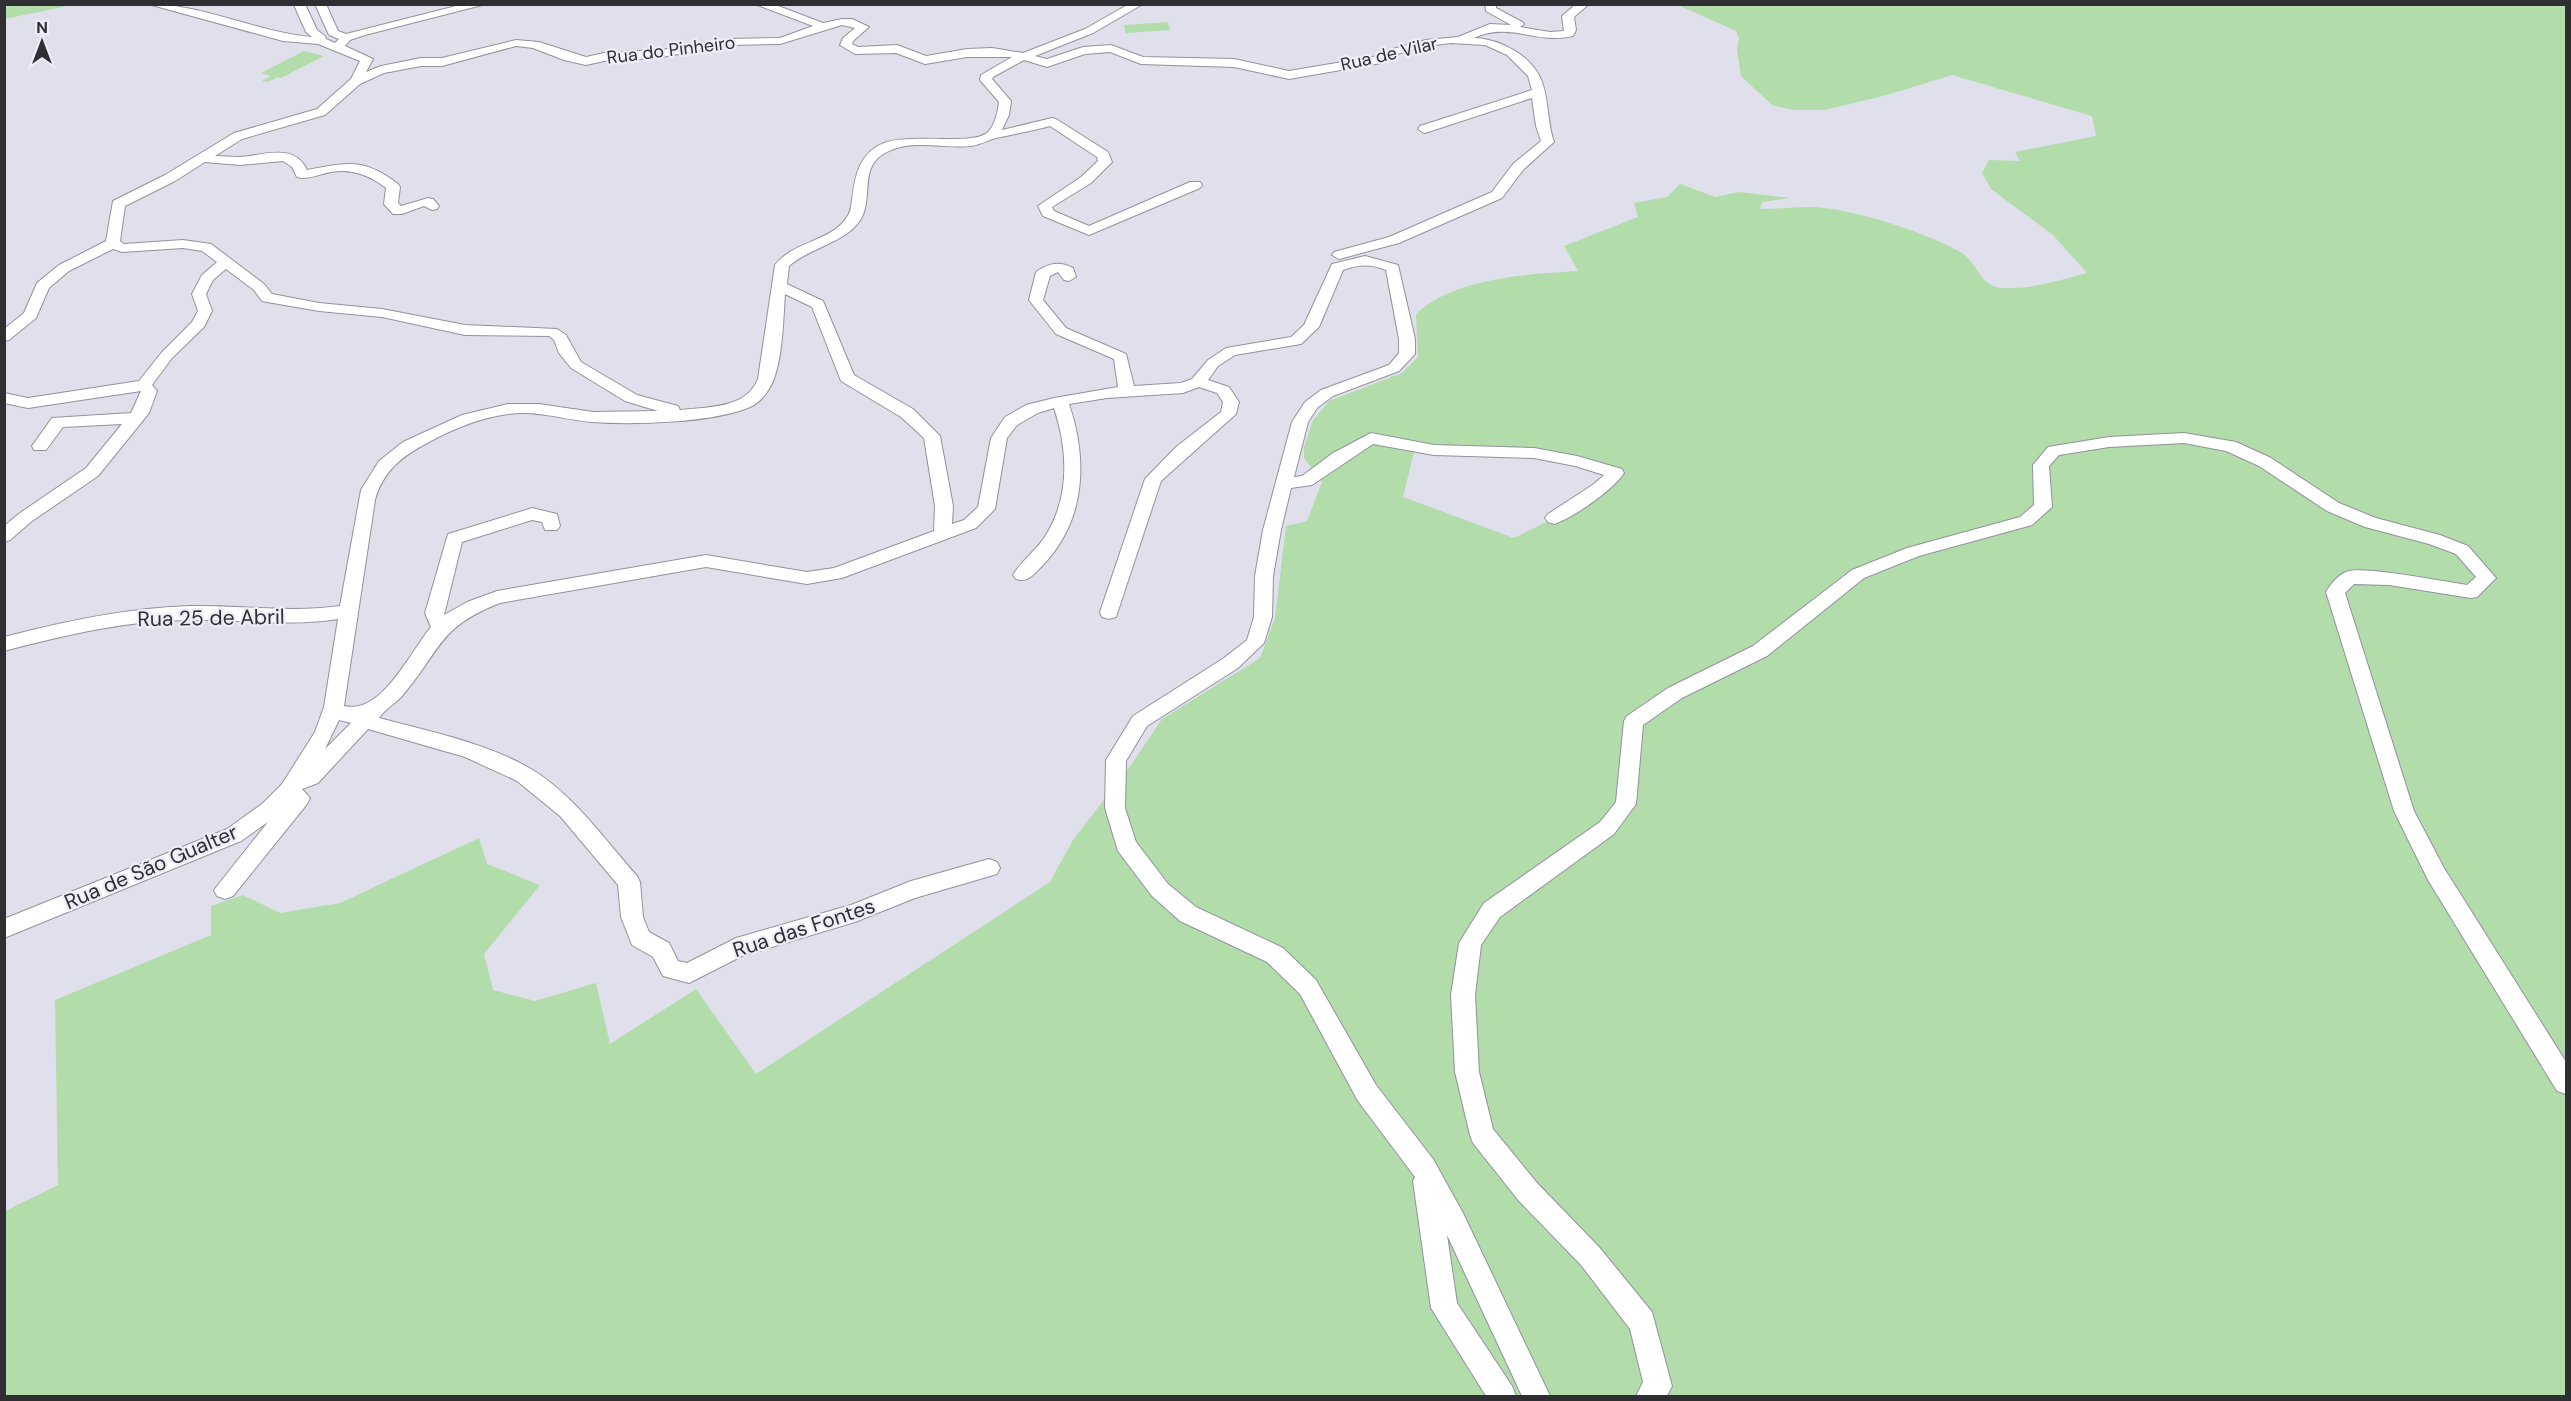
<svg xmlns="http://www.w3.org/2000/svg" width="2571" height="1401" font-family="'DM Sans',sans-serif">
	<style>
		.green { fill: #b2dcaa; fill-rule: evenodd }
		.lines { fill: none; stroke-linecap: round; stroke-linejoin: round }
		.minor-casing { stroke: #91929d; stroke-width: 2 }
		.minor { fill: #fff; fill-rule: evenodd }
		.labels { text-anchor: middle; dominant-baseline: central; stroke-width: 4.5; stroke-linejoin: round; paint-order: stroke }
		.far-street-label { font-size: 18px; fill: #2f2f33; stroke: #ecedf9 }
		.street-label { font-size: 21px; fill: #2f2f33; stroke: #ecedf9 }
	</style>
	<rect width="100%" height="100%" fill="#dfe0eb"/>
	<!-- green -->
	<path class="green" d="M 19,4 L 72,4 L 72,5 L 5,19 L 5,7 Z
		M 1678,5 L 2566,5 L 2566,1396 L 5,1396 L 5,1211 L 58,1185 L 55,1000 L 211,935 L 211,906 L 243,895 L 280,913 L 340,903 L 479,838 L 487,864 L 540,885 L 484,954 L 493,990 L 535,1001 L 596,983 L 610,1044 L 696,989 L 756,1074 L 1050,882 L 1073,840 L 1131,765 L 1162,719 L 1260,658 L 1275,618 L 1286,526 L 1307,521 L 1322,482 L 1304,458 L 1304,447 L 1313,420 L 1329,401 L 1402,373 L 1418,357 L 1416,314 C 1454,278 1528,274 1578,271 L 1564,246 L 1638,217 L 1634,203 L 1667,197 L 1680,184 L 1715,197 L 1739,192 L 1790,198 L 1762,202 L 1760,209 C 1776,209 1793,207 1810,207 C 1848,207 1929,233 1962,253 C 1977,263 1980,286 2002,288 C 2030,290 2060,280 2087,273 L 2053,235 L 1991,189 L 1982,173 L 1989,160 L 2020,161 L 2015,152 L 2096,136 L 2092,116 L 1952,75 L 1887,95 L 1825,110 L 1793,110 L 1772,105 L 1741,76 L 1737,50 L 1739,39 L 1736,31 ZM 1415,448 L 1577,461 L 1615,473 L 1554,518 L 1514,538 L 1403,497 Z
		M 1168,22 L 1170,30 L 1126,33 L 1124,25 Z
		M 304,51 L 324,56 L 281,78 L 278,77 L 268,82 L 262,81 L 271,76 L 261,73 Z"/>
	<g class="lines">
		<!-- minor casing -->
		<g class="minor-casing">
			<path id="minor" d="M 148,4 C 203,4 256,32 312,37 L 306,32 L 294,5 L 305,4 L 317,30 L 325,36 L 326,39 L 335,43 L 339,39 L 329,35 L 315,4 L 326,4 L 338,31 L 346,34 L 464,4 L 486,4 L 365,35 L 350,40 L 345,46 L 373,59 L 366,72 L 381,66 L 421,58 L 442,58 L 516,40 L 539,42 L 586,57 L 604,53 L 672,49 L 730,39 L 780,38 L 813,26 L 755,4 L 773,4 L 823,23 L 842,19 L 852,19 L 869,27 L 853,41 L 852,44 L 858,47 L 897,45 L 926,56 L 967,49 L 992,48 L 1023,53 L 1085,29 L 1129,4 L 1143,4 L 1093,33 L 1035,56 L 1047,59 L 1083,47 L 1111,45 L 1143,57 L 1234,59 L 1289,71 L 1378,56 L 1389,50 L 1426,40 L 1458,37 L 1490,24 L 1511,25 L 1486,11 L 1485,4 L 1496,4 L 1496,8 L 1522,22 L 1524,24 L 1520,27 L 1550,32 L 1564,31 L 1562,16 L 1576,4 L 1589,4 L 1574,17 L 1576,30 L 1573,36 C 1536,45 1510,21 1474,38 C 1500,39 1532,55 1542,82 C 1549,101 1547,122 1554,142 L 1523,170 L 1502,198 L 1399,243 L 1339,259 L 1332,255 L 1334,252 L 1389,237 L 1492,192 L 1513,164 L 1541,141 L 1536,126 L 1532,98 L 1428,132 L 1424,133 L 1418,129 L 1420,126 L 1532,90 L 1528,76 L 1507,55 L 1485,45 L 1451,43 L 1427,46 L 1397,54 L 1381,63 L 1289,79 L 1234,67 L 1141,64 L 1110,52 L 1085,54 L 1047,67 L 1024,60 L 993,77 L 992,79 L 1011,101 L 1009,115 L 1002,130 L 1052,118 L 1056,119 L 1108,152 L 1112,162 L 1091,183 L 1052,207 L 1054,211 L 1089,226 L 1190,182 L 1200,182 L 1202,185 L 1200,188 L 1089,235 L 1043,216 L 1038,206 L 1081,177 L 1098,161 L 1097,157 L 1050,126 C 1032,131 1014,134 996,138 C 988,140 980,145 971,146 C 943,149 911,138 885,153 C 860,167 872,193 863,215 C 851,242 810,247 789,266 L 787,284 L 823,301 L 854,375 L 913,409 L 940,436 L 953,506 L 952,524 L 964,520 L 978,507 L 991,438 L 1005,417 L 1026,405 L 1054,398 L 1118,387 L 1114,359 L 1056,334 L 1029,300 L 1036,272 C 1049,263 1059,261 1073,268 L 1076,277 L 1069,281 L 1064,280 L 1058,272 L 1050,276 L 1043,300 L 1066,328 L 1126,354 L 1134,386 L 1181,383 L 1192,379 L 1208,360 L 1226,348 L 1291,337 L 1304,325 L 1332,264 L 1365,256 L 1398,265 L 1415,339 L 1415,354 L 1399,371 L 1333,396 L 1317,408 L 1308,422 L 1294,477 L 1302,476 L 1333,453 L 1371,433 L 1434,445 L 1534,448 L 1577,456 L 1622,469 L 1624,473 C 1613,490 1573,518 1554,524 L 1548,522 L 1545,518 L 1548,514 L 1594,484 L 1604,475 L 1575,466 L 1534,458 L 1434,455 L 1373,444 L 1312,485 L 1291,488 L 1281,530 L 1273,576 L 1272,617 L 1264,643 L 1238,668 L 1147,726 L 1126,761 L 1125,808 L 1136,842 L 1168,884 L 1196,907 L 1283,948 L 1316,980 L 1376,1085 L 1433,1159 L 1463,1213 L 1550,1396 L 1522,1396 L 1447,1235 L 1457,1303 L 1512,1386 L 1516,1396 L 1486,1396 L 1431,1308 L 1413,1181 L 1415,1177 L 1358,1101 L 1300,994 L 1267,962 L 1180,921 L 1152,896 L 1118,851 L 1105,808 L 1106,760 L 1133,716 L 1224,658 L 1247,640 L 1254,617 L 1255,576 L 1263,530 L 1292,422 L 1305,402 L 1321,390 L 1389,365 L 1399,353 L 1399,339 L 1386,270 C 1371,264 1359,264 1343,270 L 1319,327 L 1301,344 L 1235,355 L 1218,366 L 1208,380 L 1229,387 L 1239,402 L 1236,414 L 1161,481 L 1116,617 L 1109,619 L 1102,617 L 1100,612 L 1145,479 L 1176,447 L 1221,412 L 1223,402 L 1217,393 L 1199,387 L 1183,393 L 1107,398 L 1069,404 C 1088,460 1086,521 1042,566 C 1034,574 1028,583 1016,579 L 1013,575 C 1022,560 1037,550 1046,535 C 1070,496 1068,450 1054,408 L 1038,413 L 1017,425 L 1007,438 L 995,509 L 976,528 L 842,578 L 807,584 L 706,567 L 500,603 C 438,627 441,650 403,695 C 396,703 385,709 379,718 C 430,732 485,742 531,769 C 572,793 605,840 637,876 L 640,882 L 643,917 L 649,932 L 669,943 L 678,961 L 687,963 L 736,938 L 851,905 L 911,881 L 989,859 L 997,862 L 1000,868 L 997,874 L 915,898 L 855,922 L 742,956 L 689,983 L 663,976 L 653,957 L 632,945 L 621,917 L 618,885 L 560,816 L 517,781 L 465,757 L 368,729 L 318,783 L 302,789 L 310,798 L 307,804 L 233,896 L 225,899 L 217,896 L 214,890 L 268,822 L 241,841 L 4,938 L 4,919 L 227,829 L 262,804 L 282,784 L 315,732 L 324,707 L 338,619 C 289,627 240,619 191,620 C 128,620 65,635 4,651 L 4,637 C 65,621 127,608 190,606 C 240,605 290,613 340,606 L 361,490 L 379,461 L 403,442 L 462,415 L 508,404 L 539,404 L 593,412 L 658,411 L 625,401 L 571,368 L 559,353 L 554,340 L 549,336 L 465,335 L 382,317 L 319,311 L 267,302 L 262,301 L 254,290 L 226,269 L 213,280 L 206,294 L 212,311 L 204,327 L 172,358 L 152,385 L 157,391 L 149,413 L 98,476 L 32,521 L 10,540 L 4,542 L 4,526 L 20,513 L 86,468 L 122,424 L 63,427 L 46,450 L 34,450 L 32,446 L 52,418 L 131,413 L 141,391 L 28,408 L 4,403 L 4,393 L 28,398 L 139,381 L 162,352 L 192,322 L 198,311 L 192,294 L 202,275 L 217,262 L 202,251 L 183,248 L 122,252 L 113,249 L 69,271 L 49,288 L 36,318 L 9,340 L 4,341 L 4,329 L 24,313 L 37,283 L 59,265 L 106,241 L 113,201 L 165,175 L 234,133 L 317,109 L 351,79 L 360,61 L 318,44 L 283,41 ZM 842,25 L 855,28 L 843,38 L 840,45 L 855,54 L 896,53 L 925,64 L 967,57 L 1012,57 L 981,75 L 980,80 L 999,102 C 998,111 995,125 988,132 C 974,146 910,133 884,143 C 859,153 855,176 852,200 C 851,206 851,212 847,217 C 831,242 793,241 775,265 L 758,379 C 746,409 707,407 680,410 L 678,406 L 637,395 L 581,362 L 566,335 L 557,329 L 465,325 L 382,309 L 319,303 L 272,294 L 264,284 L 211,244 L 183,240 L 124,244 L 120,241 L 125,206 L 175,181 L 205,162 L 240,165 L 283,161 L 292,167 L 297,177 L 302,178 C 312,178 321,174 331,172 C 351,168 371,176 386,188 L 384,204 L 393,214 L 402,214 L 424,206 L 432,210 L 437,209 L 439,206 L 433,199 L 428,198 L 401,206 L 398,203 L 400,187 L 398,184 C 363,157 346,163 307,170 C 294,142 262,156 239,157 C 231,157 223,156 215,156 L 242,139 L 325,115 L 360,84 L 384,73 L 421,66 L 442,66 L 516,46 L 533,48 L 564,60 L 586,65 L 604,61 L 656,58 L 730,45 L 780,44 ZM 785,294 L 812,307 L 841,381 L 901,417 L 924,438 L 935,506 L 934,531 L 834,568 L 807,572 L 706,555 L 497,591 L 467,602 L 444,615 L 462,542 L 532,520 L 542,522 L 545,530 L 557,530 L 560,526 L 557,514 L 532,508 L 526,510 L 448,534 L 425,613 L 431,627 C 410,652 382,715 344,706 L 375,500 C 383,471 402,456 429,442 C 457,427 487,415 519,413 C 544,412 567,420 592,422 C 632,425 713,423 750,407 C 757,404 763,398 767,392 C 783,371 783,320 785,294 ZM 339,720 L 351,723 L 325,749 Z
				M 2184,433 L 2236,442 L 2271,458 L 2339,503 L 2376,518 L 2440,535 L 2468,546 L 2496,578 L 2477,597 L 2471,598 L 2389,585 L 2354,584 L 2345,593 L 2414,811 L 2444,868 L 2566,1062 L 2566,1094 L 2557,1091 L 2428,880 L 2394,811 L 2326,592 C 2330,585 2338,575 2346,572 C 2361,565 2446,582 2467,585 L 2476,577 L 2456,554 L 2429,544 L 2365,527 L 2327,511 L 2259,466 L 2226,451 L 2184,443 L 2109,447 L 2059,455 L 2049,466 L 2052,507 L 2032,525 L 1919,556 L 1864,578 L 1767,656 L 1682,698 L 1643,725 L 1636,804 L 1614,834 L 1500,917 L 1481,945 L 1475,995 L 1479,1072 L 1493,1129 L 1537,1183 L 1599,1247 L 1652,1312 L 1672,1386 L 1667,1396 L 1636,1396 L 1643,1382 L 1630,1329 L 1581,1265 L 1519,1201 L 1473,1143 L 1470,1135 L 1455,1072 L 1451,995 L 1459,943 L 1484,903 L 1600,822 L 1616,802 L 1624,721 L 1627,716 L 1668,688 L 1753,646 L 1852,570 L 1907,548 L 2020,517 L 2034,505 L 2033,465 L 2048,447 L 2054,446 L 2109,437 Z"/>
		</g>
		<!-- minor -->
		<use href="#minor" class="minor"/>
	</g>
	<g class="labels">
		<!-- far-street labels -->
		<g class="far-street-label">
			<text transform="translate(671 50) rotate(-7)">Rua do Pinheiro</text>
			<text transform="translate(1389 54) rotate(-13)">Rua de Vilar</text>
		</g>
		<!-- street labels -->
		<g class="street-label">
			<text transform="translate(211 618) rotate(-1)">Rua 25 de Abril</text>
			<text transform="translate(151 867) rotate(-23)">Rua de São Gualter</text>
			<text transform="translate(804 928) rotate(-18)">Rua das Fontes</text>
		</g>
	</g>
	<!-- border -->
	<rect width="2571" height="1401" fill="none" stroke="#2f2f33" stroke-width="12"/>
	<!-- north arrow -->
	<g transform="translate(42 42)" stroke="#ecedf9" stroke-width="4.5" paint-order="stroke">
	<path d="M0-4.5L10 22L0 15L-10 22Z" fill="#2f2f33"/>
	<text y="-9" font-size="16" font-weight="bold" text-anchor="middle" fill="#2f2f33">N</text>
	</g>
</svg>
